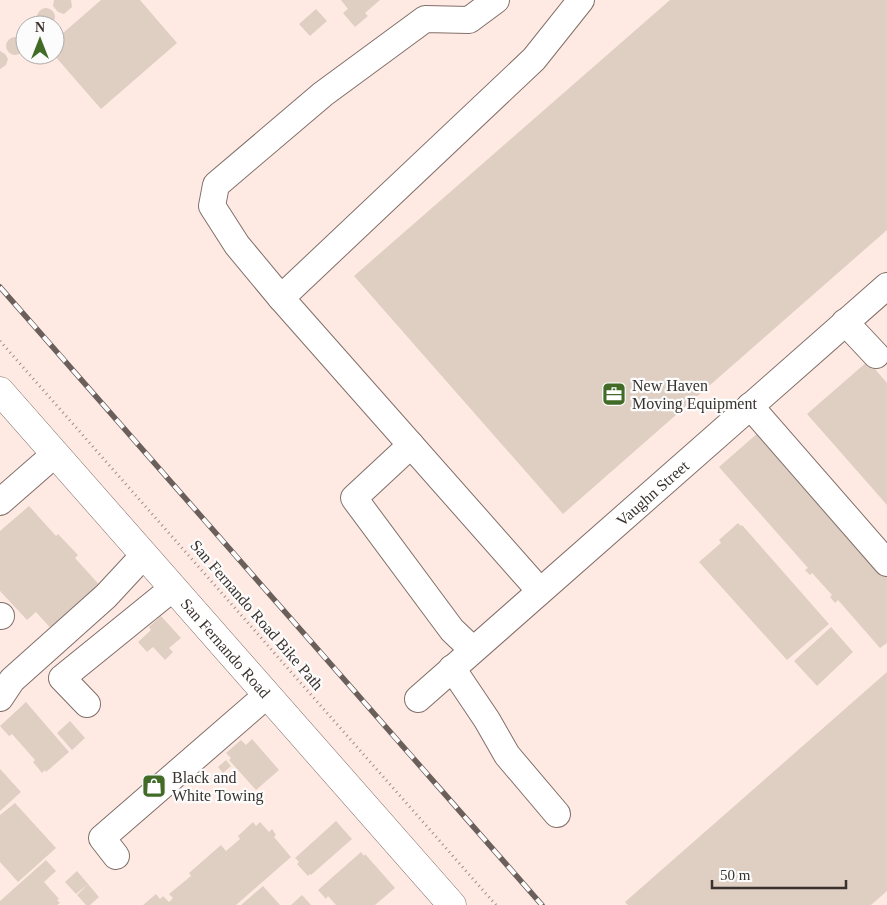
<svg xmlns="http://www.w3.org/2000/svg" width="887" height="905" font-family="Georgia,serif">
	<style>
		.building { fill: #dfcec2 }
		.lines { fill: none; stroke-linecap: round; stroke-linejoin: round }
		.minor-casing { stroke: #816f69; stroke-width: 28 }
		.major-casing { stroke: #816f69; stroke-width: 29 }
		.path { stroke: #9c8e89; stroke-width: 3; stroke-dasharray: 1 4; stroke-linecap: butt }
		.minor { stroke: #fff; stroke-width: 26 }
		.major { stroke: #fff; stroke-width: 28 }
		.rail-casing { stroke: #6a5f5b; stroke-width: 5.5 }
		.rail { stroke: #fcfcfc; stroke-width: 4; stroke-dasharray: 11; stroke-linecap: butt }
		.labels { text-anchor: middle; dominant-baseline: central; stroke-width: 4.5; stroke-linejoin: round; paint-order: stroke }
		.poi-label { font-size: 16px; fill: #3a322f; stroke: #fcfcfc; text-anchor: start }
		.street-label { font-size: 16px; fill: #3a322f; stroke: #fcfcfc }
	</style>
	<rect width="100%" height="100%" fill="#ffeae3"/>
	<!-- building -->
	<path class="building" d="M 54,0 L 71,0 L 72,7 L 64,14 L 58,12 L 53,6 Z
		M 101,0 L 140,0 L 177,43 L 101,109 L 54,55 L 55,55 L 55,40 Z
		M 341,0 L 380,0 L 365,13 L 368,16 L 355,27 L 343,13 L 348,9 Z
		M 670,0 L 887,0 L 887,230 L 563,514 L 354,276 Z
		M37 17a9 9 0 1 1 18 0a9 9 0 1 1-18 0Z
		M 316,9 L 327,21 L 310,36 L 299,24 Z
		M6 46a9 9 0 1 1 18 0a9 9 0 1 1-18 0Z
		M 0,51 L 5,54 L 8,59 L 6,65 L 0,69 Z
		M 868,361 L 887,383 L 887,505 L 807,414 Z
		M 759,432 L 887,577 L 887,643 L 880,648 L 838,600 L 835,603 L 830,597 L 832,595 L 812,573 L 810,575 L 805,570 L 808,568 L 719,467 Z
		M 29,506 L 56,536 L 58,534 L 78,555 L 75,558 L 104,590 L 55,633 L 36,612 L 27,620 L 0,591 L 0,531 Z
		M 738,523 L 741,526 L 742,525 L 829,624 L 787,660 L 699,562 L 721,543 L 719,540 Z
		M 161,616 L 181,638 L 169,648 L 173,652 L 165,660 L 153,647 L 147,652 L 138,642 L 151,630 L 149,627 Z
		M 831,627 L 853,652 L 817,686 L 794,661 Z
		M 887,672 L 887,891 L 871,905 L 628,905 L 625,902 Z
		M 26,702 L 69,752 L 46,772 L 45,770 L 42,773 L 33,762 L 35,760 L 12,734 L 9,736 L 0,726 Z
		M 70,721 L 85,738 L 72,750 L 57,733 Z
		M 252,739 L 279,770 L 256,790 L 229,760 L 231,758 L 226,753 L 241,740 L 246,745 Z
		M 226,760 L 231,766 L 223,773 L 218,767 Z
		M 0,769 L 21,792 L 0,811 Z
		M 15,803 L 56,848 L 18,882 L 0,862 L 0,815 Z
		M 336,821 L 352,839 L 311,875 L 310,874 L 308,876 L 297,864 L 299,862 L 295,858 Z
		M 253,822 L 256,826 L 260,822 L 269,832 L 272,829 L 276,835 L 274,837 L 291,857 L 236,905 L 143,905 L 156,894 L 160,899 L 163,896 L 169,902 L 173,898 L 169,894 L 191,876 L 189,873 L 221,845 L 226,851 L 240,839 L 238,836 Z
		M 361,852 L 364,856 L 365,854 L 395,888 L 375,905 L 336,905 L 328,896 L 326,899 L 318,890 Z
		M 46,860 L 56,871 L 44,882 L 59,899 L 57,900 L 60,903 L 57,905 L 0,905 L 0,901 Z
		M 77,871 L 88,884 L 76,894 L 65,882 Z
		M 88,884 L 99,897 L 90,905 L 86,905 L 77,895 Z
		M 263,886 L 280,905 L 241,905 Z
		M 302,895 L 311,905 L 291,905 Z"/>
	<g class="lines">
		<!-- minor casing -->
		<g class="minor-casing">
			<g id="minor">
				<path d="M 281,298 L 237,245 L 212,206 L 216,185 L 323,94 L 425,19 L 469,20 L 496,0"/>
				<path d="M 845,322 L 876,355"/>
				<path d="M 750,406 L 887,563"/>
				<path d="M 411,445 L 354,498 L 452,630 L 473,650"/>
				<path d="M 0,502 L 55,454"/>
				<path d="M 540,591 L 281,298 L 534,59 L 581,0"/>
				<path d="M 0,616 L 1,616"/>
				<path d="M 452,668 L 487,720 L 507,755 L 557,814"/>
				<path d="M 0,698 L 12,680 L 106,596 L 144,555"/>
				<path id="s1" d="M 418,699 L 887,286"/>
				<path d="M 87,704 L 62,678 L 173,588"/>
				<path d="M 116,856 L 102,838 L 267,695"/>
			</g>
		</g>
		<!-- major casing -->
		<g class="major-casing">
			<g id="major">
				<path id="s2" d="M 0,391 L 452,905"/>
			</g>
		</g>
		<!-- path -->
		<path class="path" d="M 0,341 L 496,905"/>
		<!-- minor -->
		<use href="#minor" class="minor"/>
		<!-- major -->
		<use href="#major" class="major"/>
		<!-- rail casing -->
		<g class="rail-casing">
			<path id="rail" d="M 0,287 L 542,905"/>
		</g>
		<!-- rail -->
		<use href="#rail" class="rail"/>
	</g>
	<!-- icons -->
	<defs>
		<g id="office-square" transform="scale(1.25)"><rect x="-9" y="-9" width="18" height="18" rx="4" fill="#426b28" stroke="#fcfcfc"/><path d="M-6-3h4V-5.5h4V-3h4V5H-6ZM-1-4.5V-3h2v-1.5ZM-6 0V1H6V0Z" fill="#fff"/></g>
		<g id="shop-square" transform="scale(1.25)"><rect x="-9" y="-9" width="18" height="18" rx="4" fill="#426b28" stroke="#fcfcfc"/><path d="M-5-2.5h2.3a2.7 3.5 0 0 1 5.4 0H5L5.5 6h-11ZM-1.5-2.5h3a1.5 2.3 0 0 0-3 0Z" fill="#fff"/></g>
	</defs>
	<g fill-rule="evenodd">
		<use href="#office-square" x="614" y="394"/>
		<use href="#shop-square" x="154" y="786"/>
	</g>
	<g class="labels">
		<!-- poi labels -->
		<g class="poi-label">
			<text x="632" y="385">New Haven<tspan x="632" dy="18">Moving Equipment</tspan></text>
			<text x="172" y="777">Black and<tspan x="172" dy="18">White Towing</tspan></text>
		</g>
		<!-- street labels -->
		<g class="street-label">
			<text stroke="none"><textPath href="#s1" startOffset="312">Vaughn Street</textPath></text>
			<text transform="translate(257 615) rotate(49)">San Fernando Road Bike Path</text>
			<text stroke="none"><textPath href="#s2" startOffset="342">San Fernando Road</textPath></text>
		</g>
	</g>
	<!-- north arrow -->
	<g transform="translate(40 40)"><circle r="24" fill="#fcfcfc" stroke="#aeabaa"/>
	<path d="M0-4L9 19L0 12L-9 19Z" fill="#426b28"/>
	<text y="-8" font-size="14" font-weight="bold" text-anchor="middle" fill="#3a322f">N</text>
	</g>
	<!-- scale -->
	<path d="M712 880v8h134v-8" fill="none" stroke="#3a322f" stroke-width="2.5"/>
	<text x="720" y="880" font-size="15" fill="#3a322f" stroke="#fcfcfc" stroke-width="4" paint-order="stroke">50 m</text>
</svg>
